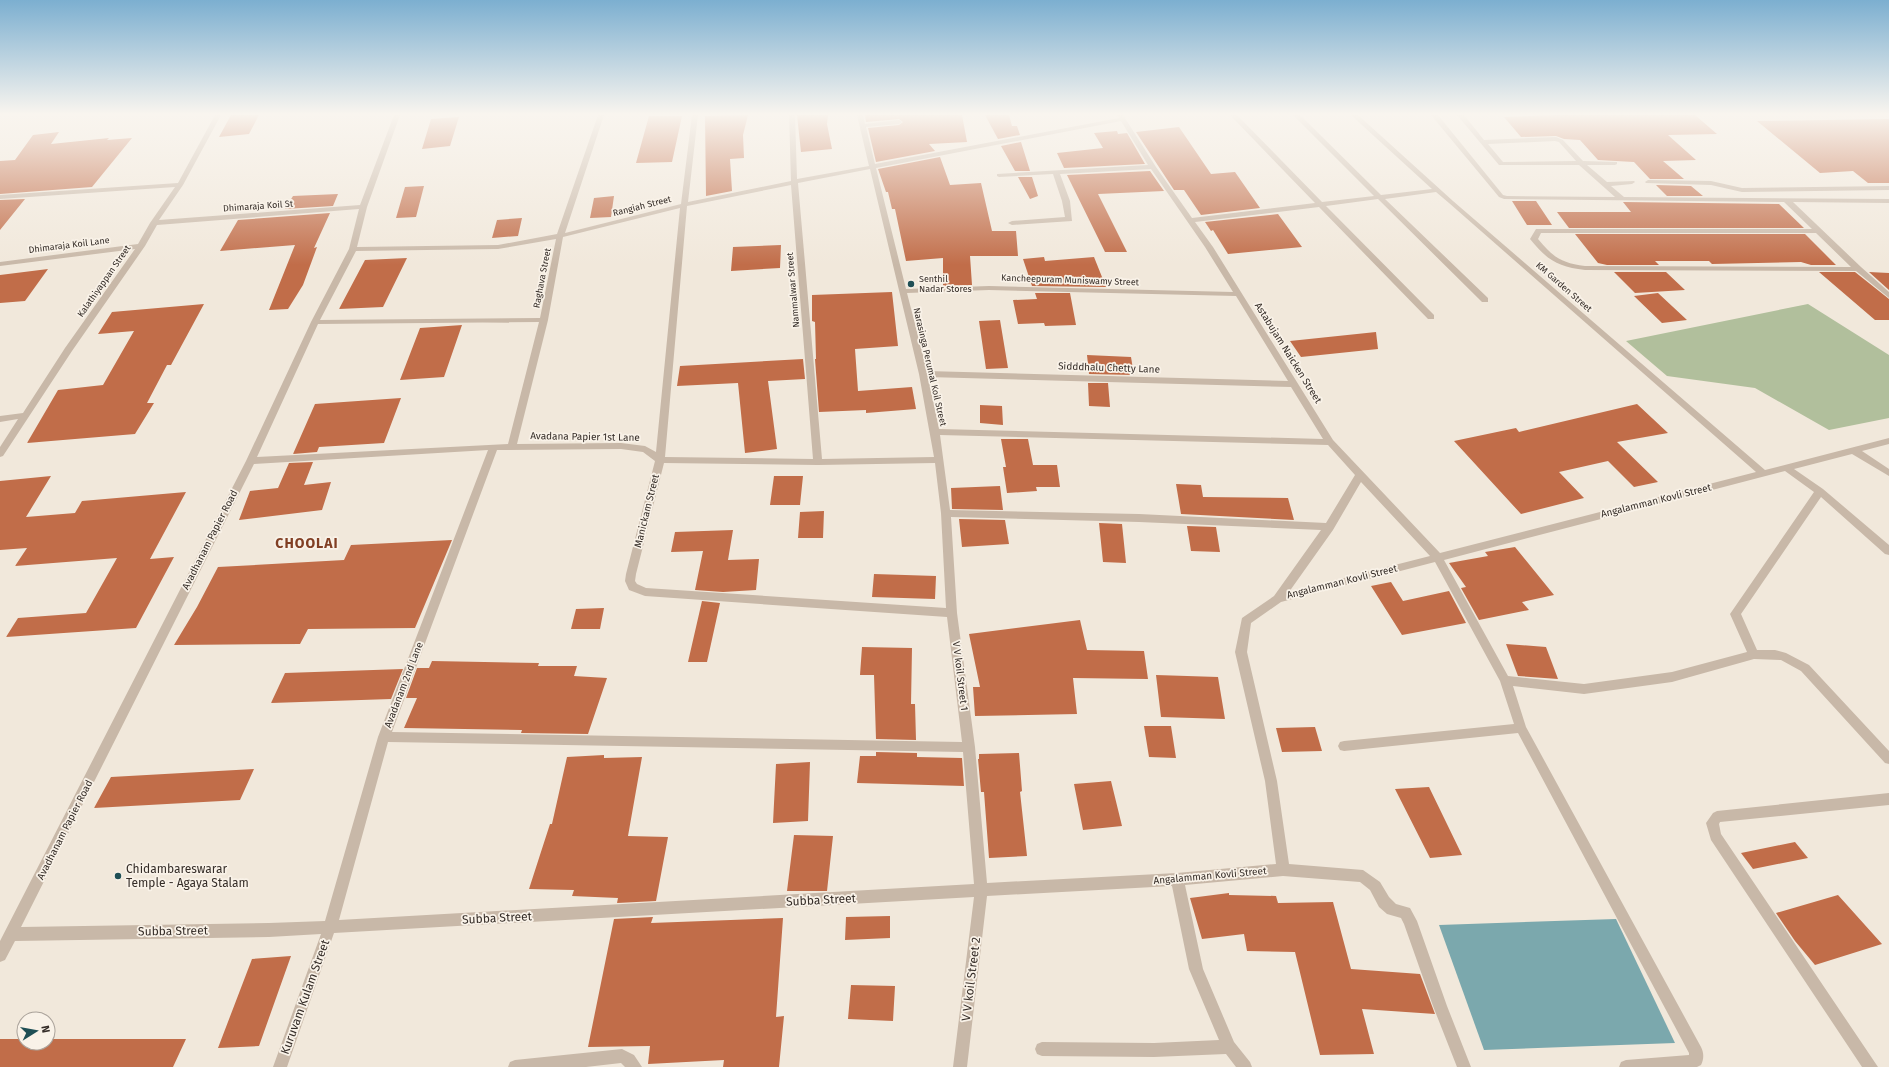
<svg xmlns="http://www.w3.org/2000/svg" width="1889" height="1067" font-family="'Fira Sans',sans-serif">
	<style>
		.green { fill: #b1bf9c }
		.water { fill: #7ba8ad }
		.building { fill: #c16d49 }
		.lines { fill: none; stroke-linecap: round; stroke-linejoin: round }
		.minor { fill: #c8b8a8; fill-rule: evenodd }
		.poi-dot { fill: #1f4f55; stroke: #f9f2e8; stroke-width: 1.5 }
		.labels { text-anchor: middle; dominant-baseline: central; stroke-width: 3.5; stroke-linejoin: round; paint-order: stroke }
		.far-street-label { font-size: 9px; fill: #352d28; stroke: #f9f2e8 }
		.far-poi-label { font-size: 9px; fill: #352d28; stroke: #f9f2e8; text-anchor: start }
		.street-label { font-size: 10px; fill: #352d28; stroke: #f9f2e8 }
		.near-poi-label { font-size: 12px; fill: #352d28; stroke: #f9f2e8; text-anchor: start }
		.near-street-label { font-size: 12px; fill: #352d28; stroke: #f9f2e8 }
		.district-label { font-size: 14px; font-weight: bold; letter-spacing: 1px; fill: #813f24; stroke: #f9f2e8 }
	</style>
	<rect width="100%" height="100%" fill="#f1e8db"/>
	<!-- green -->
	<path class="green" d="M 1808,304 L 1889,355 L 1889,418 L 1829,430 L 1755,388 L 1667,376 L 1626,341 Z"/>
	<!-- water -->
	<path class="water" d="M 1616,919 L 1675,1043 L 1484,1050 L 1439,925 Z"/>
	<!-- building -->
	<path class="building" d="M 231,115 L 259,115 L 249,134 L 219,137 Z
		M 748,115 L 743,135 L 744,158 L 730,159 L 732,191 L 706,196 L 705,116 Z
		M 797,115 L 828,115 L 827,124 L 832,149 L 801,152 Z
		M 865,115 L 962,115 L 967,142 L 929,144 L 935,151 L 876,162 L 868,128 L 899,125 L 903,122 L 899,119 L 866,122 Z
		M 985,115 L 1009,115 L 1012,126 L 1017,126 L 1020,135 L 998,139 Z
		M 1553,115 L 1695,115 L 1717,134 L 1668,135 L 1696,160 L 1663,161 L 1684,179 L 1650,179 L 1634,162 L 1598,160 L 1580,140 L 1564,139 L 1556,136 L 1521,137 L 1504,117 Z
		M 649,116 L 682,116 L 672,162 L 636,163 Z
		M 459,117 L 450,146 L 422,149 L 431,119 Z
		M 1889,119 L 1889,183 L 1868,183 L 1853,171 L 1820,173 L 1757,121 Z
		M 1179,127 L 1211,174 L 1235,172 L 1260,208 L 1201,215 L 1184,190 L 1174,190 L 1136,132 Z
		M 1117,131 L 1118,134 L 1127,133 L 1145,164 L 1064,168 L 1057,153 L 1103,148 L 1094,133 Z
		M 59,132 L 51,144 L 109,138 L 107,140 L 132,138 L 92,187 L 0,194 L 0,161 L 15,160 L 33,135 Z
		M 1021,142 L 1030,171 L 1015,171 L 1001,146 Z
		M 940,157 L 950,185 L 981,183 L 992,231 L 1016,231 L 1018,256 L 970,256 L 972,285 L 943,286 L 943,258 L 906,261 L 895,209 L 892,209 L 888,192 L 886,192 L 878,169 Z
		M 1150,171 L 1164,191 L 1098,194 L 1127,252 L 1105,252 L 1067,175 Z
		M 1018,177 L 1032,177 L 1038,196 L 1030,199 Z
		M 1656,185 L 1691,186 L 1703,196 L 1667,196 Z
		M 424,186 L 416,217 L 396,218 L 405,187 Z
		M 338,194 L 333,206 L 285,209 L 293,196 Z
		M 614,196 L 611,217 L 590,218 L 594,198 Z
		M 25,199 L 0,230 L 0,200 Z
		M 1512,201 L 1536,201 L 1552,225 L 1527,225 Z
		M 1623,202 L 1779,204 L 1804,228 L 1569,228 L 1557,212 L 1631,212 Z
		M 330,213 L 314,248 L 317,247 L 303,285 L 288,309 L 269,310 L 295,245 L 220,251 L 238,220 Z
		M 1278,214 L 1302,247 L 1228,254 L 1213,230 L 1211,231 L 1205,222 Z
		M 522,218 L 518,236 L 492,238 L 497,220 Z
		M 1575,234 L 1805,234 L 1836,265 L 1811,265 L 1801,262 L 1712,264 L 1709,261 L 1655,261 L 1659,265 L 1607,265 L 1598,263 Z
		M 781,245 L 780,268 L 731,271 L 733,247 Z
		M 1044,257 L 1045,261 L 1094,257 L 1106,287 L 1032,286 L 1023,259 Z
		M 407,258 L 383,307 L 339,309 L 365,260 Z
		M 48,269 L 25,301 L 0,303 L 0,275 Z
		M 1614,272 L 1666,272 L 1685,290 L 1635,293 Z
		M 1819,272 L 1855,272 L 1889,299 L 1889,320 L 1875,320 Z
		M 1869,272 L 1889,273 L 1889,290 Z
		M 892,292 L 898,346 L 855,349 L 858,391 L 912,387 L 916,409 L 866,413 L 866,410 L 819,412 L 815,359 L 816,359 L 815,322 L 812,321 L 812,295 Z
		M 1035,293 L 1070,293 L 1076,325 L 1045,326 L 1044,323 L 1018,324 L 1013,300 L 1037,299 Z
		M 1658,293 L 1687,320 L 1662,323 L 1634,296 Z
		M 204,304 L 171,365 L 167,365 L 147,403 L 154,403 L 135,434 L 27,443 L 58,390 L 103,385 L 134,331 L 98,334 L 112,312 Z
		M 1000,320 L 1008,368 L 986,369 L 979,321 Z
		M 462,325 L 444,377 L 400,380 L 420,328 Z
		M 1376,332 L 1378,349 L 1301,357 L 1290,341 Z
		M 1087,355 L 1131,357 L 1134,375 L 1089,374 Z
		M 803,359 L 805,379 L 768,381 L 777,449 L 745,453 L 738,383 L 677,386 L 680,366 Z
		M 1088,383 L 1108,383 L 1110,407 L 1089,406 Z
		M 401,398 L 384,443 L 319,447 L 317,452 L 293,454 L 315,404 Z
		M 1637,404 L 1668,433 L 1617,442 L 1658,482 L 1634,487 L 1608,461 L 1559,472 L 1584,498 L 1521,514 L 1454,441 L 1516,428 L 1519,432 Z
		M 980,405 L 1002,406 L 1003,425 L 980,423 Z
		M 1001,439 L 1028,439 L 1033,465 L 1057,465 L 1060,487 L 1036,487 L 1037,491 L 1007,493 L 1003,467 L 1006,467 Z
		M 313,462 L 304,485 L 331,482 L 322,510 L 239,520 L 250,491 L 278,488 L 289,463 Z
		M 51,476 L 26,517 L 75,513 L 82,501 L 186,492 L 150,559 L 174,557 L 136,628 L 6,637 L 18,618 L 86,613 L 117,558 L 15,566 L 27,548 L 0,550 L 0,481 Z
		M 774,476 L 803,476 L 800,505 L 770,505 Z
		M 1176,484 L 1201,485 L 1203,497 L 1288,498 L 1294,520 L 1181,514 Z
		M 1000,486 L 1003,510 L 952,509 L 951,488 Z
		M 824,511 L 823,538 L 798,538 L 800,512 Z
		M 959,519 L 1005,520 L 1009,544 L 962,547 Z
		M 1099,523 L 1122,524 L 1126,563 L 1103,562 Z
		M 1187,526 L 1216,527 L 1220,552 L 1191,551 Z
		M 733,530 L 728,560 L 759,559 L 756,590 L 723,592 L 695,590 L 703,551 L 671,552 L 675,532 Z
		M 452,540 L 415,628 L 308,629 L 300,644 L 174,645 L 197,607 L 218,567 L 344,560 L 351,545 Z
		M 1515,547 L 1554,595 L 1522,602 L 1529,610 L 1479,620 L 1461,588 L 1466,587 L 1449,563 L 1488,556 L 1485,552 Z
		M 874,574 L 936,576 L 935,599 L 872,597 Z
		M 1391,582 L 1403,601 L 1449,591 L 1466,623 L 1402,635 L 1371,586 Z
		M 702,601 L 720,603 L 707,662 L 688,662 Z
		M 604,608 L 600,629 L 571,629 L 576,609 Z
		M 1080,620 L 1087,650 L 1144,651 L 1148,679 L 1073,678 L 1077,714 L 975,716 L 973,687 L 980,687 L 969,634 Z
		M 1506,644 L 1546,647 L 1558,679 L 1518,676 Z
		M 862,647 L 912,648 L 911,704 L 915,704 L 916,740 L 876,739 L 874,675 L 860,675 Z
		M 432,661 L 539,663 L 538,666 L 577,666 L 574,676 L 607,678 L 588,734 L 521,733 L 522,730 L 404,728 L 417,698 L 406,698 L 417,668 L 429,668 Z
		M 403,669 L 391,699 L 271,703 L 285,673 Z
		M 1156,675 L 1218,677 L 1225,719 L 1161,717 Z
		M 1144,726 L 1171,726 L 1176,758 L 1149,757 Z
		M 1315,727 L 1322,751 L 1282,752 L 1276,728 Z
		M 876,752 L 917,753 L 917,757 L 962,758 L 964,786 L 857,783 L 860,756 L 876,756 Z
		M 1019,753 L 1022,791 L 1020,792 L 1027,856 L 989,858 L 984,792 L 981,792 L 978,759 L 979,759 L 979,754 Z
		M 604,755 L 604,758 L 642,757 L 628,836 L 668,837 L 656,901 L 617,903 L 618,898 L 572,896 L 574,890 L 529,889 L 550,824 L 552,824 L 567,757 Z
		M 810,762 L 808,821 L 773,823 L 776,764 Z
		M 254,769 L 240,800 L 94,808 L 111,777 Z
		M 1111,781 L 1122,826 L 1083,830 L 1074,784 Z
		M 1429,787 L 1462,855 L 1430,858 L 1395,789 Z
		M 794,835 L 833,836 L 827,891 L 787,891 Z
		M 1795,842 L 1808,858 L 1753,869 L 1741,853 Z
		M 1229,893 L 1229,895 L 1276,896 L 1278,903 L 1333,902 L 1351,969 L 1420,974 L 1435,1014 L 1362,1009 L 1374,1054 L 1320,1055 L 1295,952 L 1247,951 L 1244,934 L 1202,939 L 1190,898 Z
		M 1838,895 L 1882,944 L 1815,965 L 1795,941 L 1776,913 Z
		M 890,916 L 890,938 L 845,940 L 846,917 Z
		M 653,917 L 651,923 L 783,918 L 776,1017 L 784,1016 L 779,1067 L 723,1067 L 724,1060 L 648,1064 L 650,1046 L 588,1047 L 614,919 Z
		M 291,956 L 259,1046 L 218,1048 L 252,959 Z
		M 851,985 L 895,986 L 893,1021 L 848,1019 Z
		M 0,1039 L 24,1039 L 24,1043 L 48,1043 L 48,1039 L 186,1039 L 173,1067 L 0,1067 Z"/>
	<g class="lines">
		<!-- minor -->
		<path class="minor" d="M 215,115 L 221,115 L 183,185 L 159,220 L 360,205 L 394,115 L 400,115 L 367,207 L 357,247 L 498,245 L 557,234 L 598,115 L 604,115 L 565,233 L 681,204 L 692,115 L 698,115 L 688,202 L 791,181 L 789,115 L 795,115 L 797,179 L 869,166 L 857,115 L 863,115 L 865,124 L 899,120 L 902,122 L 899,124 L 866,127 L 875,164 L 1119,118 L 1117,115 L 1123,115 L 1156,167 L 1192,218 L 1315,203 L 1230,115 L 1237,115 L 1322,202 L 1374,196 L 1293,115 L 1300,115 L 1381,195 L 1432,189 L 1351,115 L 1358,115 L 1453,201 L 1765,470 L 1889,438 L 1889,444 L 1862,451 L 1889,469 L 1889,476 L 1852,454 L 1794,469 L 1823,489 L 1889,545 L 1889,555 L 1885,554 L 1821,497 L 1741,614 L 1757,650 L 1775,650 L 1786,653 L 1809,665 L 1889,751 L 1889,764 L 1885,763 L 1801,671 L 1781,660 L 1754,659 L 1672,682 L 1584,694 L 1513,686 L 1526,727 L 1701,1047 C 1704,1053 1704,1059 1701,1065 L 1697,1067 L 1619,1067 L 1621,1062 L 1626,1060 L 1689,1055 L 1689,1053 L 1518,733 L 1344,751 L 1340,750 L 1338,746 L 1340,742 L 1344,741 L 1514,724 L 1500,681 L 1435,562 L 1281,602 L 1251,623 L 1247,652 L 1277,781 L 1289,864 L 1363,870 L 1380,882 L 1389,897 L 1396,904 L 1410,908 L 1417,921 L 1447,1006 L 1471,1067 L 1457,1067 L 1433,1006 L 1404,924 L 1401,918 L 1387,914 L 1379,907 L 1370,890 L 1360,882 L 1283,876 L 1185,885 L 1203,969 L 1234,1042 L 1250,1062 L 1252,1067 L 1236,1067 L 1226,1054 L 1154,1057 L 1042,1056 L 1037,1054 L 1035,1049 L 1037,1044 L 1042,1042 L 1154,1043 L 1219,1040 L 1189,969 L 1172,886 L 987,896 L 967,1067 L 953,1067 L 974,897 L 334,933 L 287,1067 L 273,1067 L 321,934 L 269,937 L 15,941 L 5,960 L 0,962 L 0,941 L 246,461 L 311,322 L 349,249 L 359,209 L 157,225 L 145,246 L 72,351 L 3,456 L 0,457 L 0,447 L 18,419 L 0,422 L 0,416 L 23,413 L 65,348 L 135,249 L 0,266 L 0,262 L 138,244 L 150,223 L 175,187 L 0,199 L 0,195 L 178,183 ZM 1121,121 L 1148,165 L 997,174 L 997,176 L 999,177 L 1053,174 L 1062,201 L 1065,217 L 1012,221 L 1008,223 L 1012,225 L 1072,221 L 1070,201 L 1060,174 L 1151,169 L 1205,247 L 1233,292 L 989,286 L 906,289 L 876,168 ZM 870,169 L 919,374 L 934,457 L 822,459 L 798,183 ZM 791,185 L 813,459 L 665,457 L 687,206 ZM 1436,192 L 1449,203 L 1756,472 L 1440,553 L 1333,440 L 1213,247 L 1195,222 L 1319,207 L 1428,319 L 1434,319 L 1434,315 L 1326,206 L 1378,199 L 1482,302 L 1488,302 L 1488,298 L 1385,199 ZM 680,208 L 656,452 L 645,446 L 621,443 L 517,444 L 548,320 L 563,237 ZM 556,239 L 540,318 L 320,320 L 356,251 L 498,249 ZM 989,290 L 1236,296 L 1288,381 L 927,371 L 907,293 ZM 539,322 L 508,444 L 257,457 L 318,324 ZM 928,377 L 1291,387 L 1323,439 L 939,429 ZM 940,435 L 1328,445 L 1355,475 L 1326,523 L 1139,514 L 950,510 ZM 621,449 L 643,452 L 655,461 L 626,574 L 625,581 L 629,590 L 645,596 L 947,617 L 962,742 L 392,732 L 497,450 ZM 488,450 L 378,737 L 325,921 L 269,923 L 21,927 L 254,464 ZM 664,463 L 818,465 L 935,463 L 941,513 L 946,608 L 646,588 L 637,584 L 635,581 L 636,574 ZM 1785,471 L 1814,492 L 1730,614 L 1747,652 L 1672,672 L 1584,684 L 1508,676 L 1444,560 ZM 1361,482 L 1430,556 L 1289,592 L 1333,530 ZM 951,517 L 1139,522 L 1321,530 L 1274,596 L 1242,618 L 1235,652 L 1265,781 L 1276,864 L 1177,873 L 987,883 L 975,747 L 957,613 ZM 388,742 L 963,752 L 974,884 L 339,920 Z
			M 1431,115 L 1438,115 L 1503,195 L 1507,196 L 1615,197 L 1579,165 L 1499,165 L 1457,115 L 1464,115 L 1484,140 L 1556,137 L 1563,140 L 1583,161 L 1617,162 L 1617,164 L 1615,165 L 1587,165 L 1607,182 L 1634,181 L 1635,182 L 1632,184 L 1611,186 L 1624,197 L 1889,199 L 1889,203 L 1793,202 L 1861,267 L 1889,292 L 1889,298 L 1856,271 L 1585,270 C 1558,267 1547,260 1530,239 L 1536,229 L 1812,229 L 1784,202 L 1504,199 L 1499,197 ZM 1555,141 L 1559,142 L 1576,161 L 1503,162 L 1488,144 ZM 1541,233 L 1816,233 L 1851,267 L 1585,266 C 1561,263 1553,257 1538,239 Z
			M 1648,180 L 1711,181 L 1742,188 L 1889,186 L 1889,190 L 1742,192 L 1711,185 L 1646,183 L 1645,182 Z
			M 1889,793 L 1889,805 L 1720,822 L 1719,824 L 1721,834 L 1878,1067 L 1862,1067 L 1711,840 L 1706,823 L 1713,813 L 1717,811 Z
			M 622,1049 L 634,1055 L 642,1067 L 625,1067 L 621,1063 L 586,1067 L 508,1067 L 510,1062 L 515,1060 Z"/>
	</g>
	<!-- sky -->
	<linearGradient id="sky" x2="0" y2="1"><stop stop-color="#7cafd0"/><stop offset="0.43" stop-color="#f9f5ef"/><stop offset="1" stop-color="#f9f5ef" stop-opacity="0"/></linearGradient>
	<rect width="1889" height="265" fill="url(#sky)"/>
	<!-- markers -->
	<g class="poi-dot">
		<circle cx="911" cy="284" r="4"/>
		<circle cx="118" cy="876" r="4"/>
	</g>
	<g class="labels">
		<!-- far-street labels -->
		<g class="far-street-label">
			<text transform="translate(258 206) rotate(-4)">Dhimaraja Koil St</text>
			<text transform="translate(642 206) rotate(-14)">Rangiah Street</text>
			<text transform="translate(69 245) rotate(-7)">Dhimaraja Koil Lane</text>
			<text transform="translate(542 278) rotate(-79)">Raghava Street</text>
			<text transform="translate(1070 280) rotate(2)">Kancheepuram Muniswamy Street</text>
			<text transform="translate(104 281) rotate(-55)">Kalathiyappan Street</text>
			<text transform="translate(1564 287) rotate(41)">KM Garden Street</text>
			<text transform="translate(793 290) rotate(-95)">Nammalwar Street</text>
			<text transform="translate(930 367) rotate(77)">Narasinga Perumal Koil Street</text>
		</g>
		<!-- far-poi labels -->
		<g class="far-poi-label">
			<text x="919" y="279">Senthil<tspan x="919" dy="10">Nadar Stores</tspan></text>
		</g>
		<!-- street labels -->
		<g class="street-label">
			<text transform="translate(1288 353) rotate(58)">Astabujam Naicken Street</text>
			<text transform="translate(1109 368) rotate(2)">Sidddhalu Chetty Lane</text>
			<text transform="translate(585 437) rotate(1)">Avadana Papier 1st Lane</text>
			<text transform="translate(1656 501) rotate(-14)">Angalamman Kovli Street</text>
			<text transform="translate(647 511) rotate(-76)">Manickam Street</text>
			<text transform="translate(210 540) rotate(-63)">Avadhanam Papier Road</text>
			<text transform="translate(1342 582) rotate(-14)">Angalamman Kovli Street</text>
			<text transform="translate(960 676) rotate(83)">V V koil Street 1</text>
			<text transform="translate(404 685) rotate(-69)">Avadanam 2nd Lane</text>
			<text transform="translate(65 830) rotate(-63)">Avadhanam Papier Road</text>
			<text transform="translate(1210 876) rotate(-5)">Angalamman Kovli Street</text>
		</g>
		<!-- near-poi labels -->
		<g class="near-poi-label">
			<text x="126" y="869">Chidambareswarar<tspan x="126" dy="14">Temple - Agaya Stalam</tspan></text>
		</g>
		<!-- near-street labels -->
		<g class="near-street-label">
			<text transform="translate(821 900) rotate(-3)">Subba Street</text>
			<text transform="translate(497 918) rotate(-3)">Subba Street</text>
			<text transform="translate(173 931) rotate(-1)">Subba Street</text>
			<text transform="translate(971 979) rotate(-83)">V V koil Street 2</text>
			<text transform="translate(305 997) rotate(-70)">Kuruvam Kulam Street</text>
		</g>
		<!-- district labels -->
		<g class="district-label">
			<text x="307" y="543">CHOOLAI</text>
		</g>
	</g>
	<!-- north arrow -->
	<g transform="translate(36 1031) rotate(79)"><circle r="19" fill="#f9f2e8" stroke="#aba39b"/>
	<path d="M0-3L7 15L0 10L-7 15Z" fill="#1f4f55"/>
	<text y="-6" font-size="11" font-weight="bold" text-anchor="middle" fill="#352d28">N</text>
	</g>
</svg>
